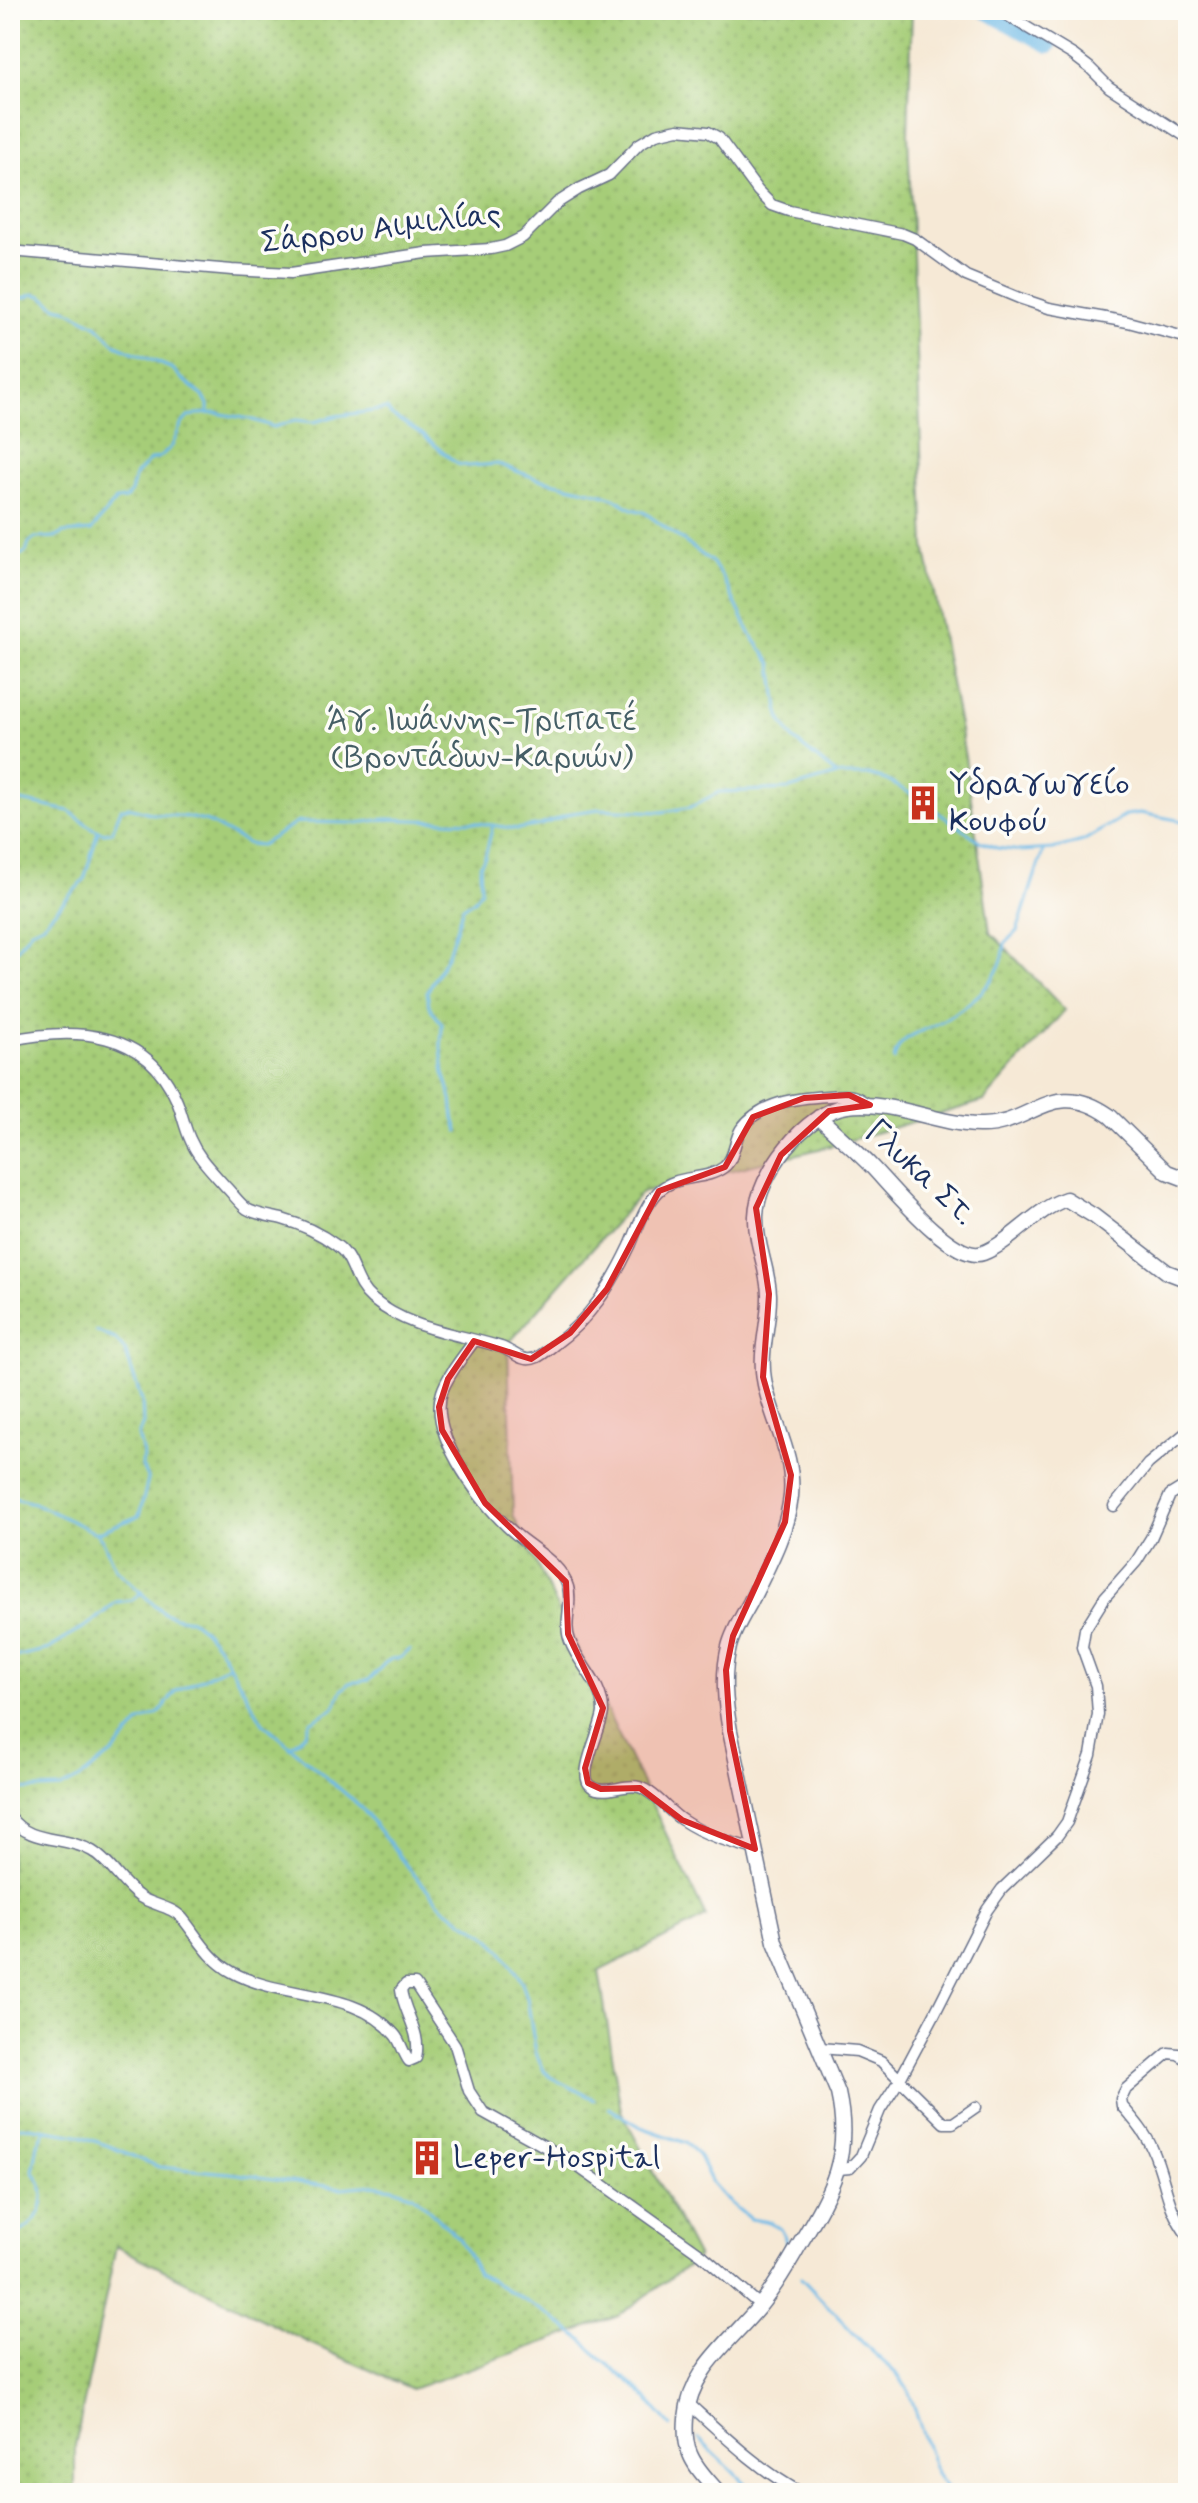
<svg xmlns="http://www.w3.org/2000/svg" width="1198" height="2503" font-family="Mynerve,sans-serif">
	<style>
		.park { fill: url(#park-dots); stroke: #607e6b; stroke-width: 2 }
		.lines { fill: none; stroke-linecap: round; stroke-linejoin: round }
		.stream { stroke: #6ebae7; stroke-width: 3 }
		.river { stroke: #6ebae7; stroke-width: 16 }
		.street-casing { stroke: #687088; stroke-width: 13 }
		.secondary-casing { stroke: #687088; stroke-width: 17 }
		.street { stroke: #fff; stroke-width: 10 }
		.secondary { stroke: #fff; stroke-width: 14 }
		.marked { fill: #d62828; fill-opacity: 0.2; stroke: #d62828; stroke-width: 6; stroke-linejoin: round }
		.labels { text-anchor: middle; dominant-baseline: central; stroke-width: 7; stroke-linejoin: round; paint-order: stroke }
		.street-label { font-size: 32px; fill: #1b2f5e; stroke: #fdfcf7 }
		.park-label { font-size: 32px; fill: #455e66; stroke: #fdfcf7 }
		.poi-label { font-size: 32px; fill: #1b2f5e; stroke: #fdfcf7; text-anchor: start }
	</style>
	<defs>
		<pattern id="park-dots" width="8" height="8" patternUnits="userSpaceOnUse" patternTransform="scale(2)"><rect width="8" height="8" fill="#a6cd78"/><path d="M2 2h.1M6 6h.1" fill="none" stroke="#8eb06a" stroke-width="1.8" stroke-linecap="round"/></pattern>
	</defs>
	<rect width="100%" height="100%" fill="#fdfcf7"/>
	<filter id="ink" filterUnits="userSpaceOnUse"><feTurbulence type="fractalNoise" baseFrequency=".0125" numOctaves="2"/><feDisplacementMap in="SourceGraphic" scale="16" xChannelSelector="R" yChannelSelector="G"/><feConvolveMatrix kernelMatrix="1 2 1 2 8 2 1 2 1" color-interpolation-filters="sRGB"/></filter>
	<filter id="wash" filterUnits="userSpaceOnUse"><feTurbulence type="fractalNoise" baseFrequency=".006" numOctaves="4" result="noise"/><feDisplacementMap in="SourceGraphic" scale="32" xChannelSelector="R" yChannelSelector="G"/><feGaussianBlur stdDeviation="1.8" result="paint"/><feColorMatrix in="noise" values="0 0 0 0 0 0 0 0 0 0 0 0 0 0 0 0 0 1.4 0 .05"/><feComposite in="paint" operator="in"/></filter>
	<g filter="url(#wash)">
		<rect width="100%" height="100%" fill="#f6e9d6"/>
		<!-- park -->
		<path class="park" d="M 10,10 L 912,10 L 908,134 L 925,546 L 965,757 L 990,932 L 1065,1010 L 984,1101 L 823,1148 L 642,1192 L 508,1344 L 513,1515 L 706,1917 L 599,1971 L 621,2111 L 698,2258 L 618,2316 L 412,2389 L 305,2341 L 116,2246 L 75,2446 L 75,2493 L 10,2493 Z"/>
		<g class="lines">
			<!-- stream -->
			<path class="stream" d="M 10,297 L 24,298 L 34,294 L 42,296 L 57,307 L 66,309 L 96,325 L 116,345 L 173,369 L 181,378 L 203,396 L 208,404 L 208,413
				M 10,560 L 26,552 L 29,543 L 35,538 L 57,537 L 63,533 L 91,531 L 116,500 L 125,499 L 131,492 L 136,474 L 150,460 L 160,457 L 172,446 L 181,425 L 188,417 L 197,414 L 216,413 L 250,419 L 274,427 L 296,420 L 314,422 L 336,416 L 387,409 L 391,415 L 422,434 L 457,464 L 469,466 L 498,464 L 538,479 L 599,493 L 614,498 L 632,509 L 644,512 L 712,562 L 723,578 L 751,635 L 772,664 L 778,709 L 782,722 L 794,740 L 837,775
				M 10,796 L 16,800 L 69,811 L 92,828 L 104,833 L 112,832 L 121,809 L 128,807 L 154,814 L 188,817 L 208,822 L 249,844 L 261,845 L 298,822 L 358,823 L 386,819 L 472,822 L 517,829 L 541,825 L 572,813 L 599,809 L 662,812 L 691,807 L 719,792 L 789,789 L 837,775 L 868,775 L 886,780 L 915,796 L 981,842 L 997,848 L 1021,851 L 1053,849 L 1083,841 L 1126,815 L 1140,813 L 1188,822
				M 10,958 L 31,930 L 42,925 L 84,880 L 98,831
				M 894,1060 C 898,1037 916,1034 934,1025 C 967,1008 1003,982 1005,943 L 1017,931 L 1043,851
				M 458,1131 L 454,1118 L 452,1099 L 444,1073 L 441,1047 L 442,1024 L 429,1006 L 427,992 L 448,954 L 463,907 L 474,900 L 481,890 L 480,865 L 485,857 L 493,825
				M 10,1497 L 34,1503 L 96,1533 L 102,1539 L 115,1568 L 150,1601 L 164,1613 L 174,1617 L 191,1620 L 205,1631 L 220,1649 L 263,1723 L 361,1807 L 409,1869 L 445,1909 L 486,1935 L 502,1951 L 522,1982 L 527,1998 L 536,2053 L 544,2071 L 554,2079 L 594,2099
				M 96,1533 L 139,1516 L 148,1480 L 142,1467 L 143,1453 L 138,1436 L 143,1423 L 142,1401 L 125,1350 L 115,1339 L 96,1331
				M 10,1658 L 49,1649 L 92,1622 L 116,1602 L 132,1600 L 142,1592
				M 290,1747 L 306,1733 L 310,1722 L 334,1708 L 342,1690 L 349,1683 L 369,1680 L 385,1663 L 391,1659 L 400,1658 L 410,1650
				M 16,1790 L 61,1788 L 82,1777 L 113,1753 L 140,1722 L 159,1713 L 176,1691 L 228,1666
				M 609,2108 L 641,2127 L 686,2143 L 698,2154 L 712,2183 L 727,2200 L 750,2219 L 770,2222 L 780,2229 L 785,2238 L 787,2249
				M 10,2127 L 23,2126 L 78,2135 L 109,2146 L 159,2167 L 230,2173 L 341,2188 L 373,2185 L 394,2188 L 413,2195 L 459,2238 L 478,2273 L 548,2314 L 583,2340 L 599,2357 L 639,2390 L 671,2426
				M 10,2237 C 39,2226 54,2198 33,2171 L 38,2144 L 45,2130
				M 801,2278 L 864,2344 L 898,2375 L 908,2390 L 914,2406 L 936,2474 L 950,2493
				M 699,2439 L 755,2493
				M 818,2493 C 851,2479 887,2488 922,2493"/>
			<!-- river -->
			<path class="river" d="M 983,10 L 1049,45"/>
		</g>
	</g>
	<g filter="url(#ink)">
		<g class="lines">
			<!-- street casing -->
			<g class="street-casing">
				<path id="street" d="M 998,10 L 1073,55 L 1090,68 L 1109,87 L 1188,138
					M 10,251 L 232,270 L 291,273 L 426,253 L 491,249 L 505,246 L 523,237 L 557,203 L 579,189 L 609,175 L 639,144 L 656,134 L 678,129 L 708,132 L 719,138 L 758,191 L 772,205 L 789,211 L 903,234 L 915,239 L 966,276 L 1019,298 L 1049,308 L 1128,322 L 1188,338
					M 10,1040 C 75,1027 146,1029 176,1099 C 182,1112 184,1126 190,1139 C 198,1158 212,1171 226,1187 C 233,1194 239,1203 247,1209 C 257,1215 271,1216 282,1219 C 300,1224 321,1234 336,1245 C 356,1259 352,1282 372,1299 C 410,1330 456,1333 501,1347 C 509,1350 515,1355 522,1358 C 535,1363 545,1352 554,1345 C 590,1319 611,1286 630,1246 C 638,1228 644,1207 658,1192 C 676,1173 705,1182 724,1167 C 735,1159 734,1140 741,1129 C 761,1101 797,1098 828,1096 C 836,1096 845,1094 853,1096 C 858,1097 864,1102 868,1104
					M 474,1341 C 463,1357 448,1374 442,1392 C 427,1435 486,1511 518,1536 C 535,1550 562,1565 568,1587 C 573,1604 563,1624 570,1641 C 579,1666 603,1683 603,1712 C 602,1729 576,1775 591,1786 C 604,1796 624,1783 639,1787 C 655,1792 668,1811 682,1820 C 704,1835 729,1842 755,1849
					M 1114,1506 L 1148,1464 L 1188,1431
					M 10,1817 C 30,1845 64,1835 92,1851 C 111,1862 122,1885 140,1897 C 153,1905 173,1907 183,1919 C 199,1939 209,1959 232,1972 C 282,2000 356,1988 395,2035 C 401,2042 403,2053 409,2061 L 416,2058 C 422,2033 404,2013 401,1990 L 406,1984 L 415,1984 L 455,2045 L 469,2091 L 483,2112 L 567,2159 L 702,2255 L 761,2306
					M 820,2048 L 857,2051 L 881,2061 L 944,2123 L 953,2123 L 976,2107
					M 1188,2060 L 1178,2054 L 1168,2053 L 1126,2089 L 1121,2099 L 1122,2106 C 1133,2119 1145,2132 1152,2148 C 1167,2181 1164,2204 1188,2236
					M 839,2169 L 850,2168 L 861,2156 L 880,2110 L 900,2079 L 934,2015 L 987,1910 L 1002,1889 L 1057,1836 L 1067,1822 L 1091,1755 L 1098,1714 L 1096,1686 L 1082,1647 L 1085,1629 L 1105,1597 L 1136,1562 L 1151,1538 L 1170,1495 L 1188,1484
					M 688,2403 C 723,2435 760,2471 802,2493"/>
			</g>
			<!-- secondary casing -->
			<g class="secondary-casing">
				<path id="secondary" d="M 819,1117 C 837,1135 856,1150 873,1168 C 892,1188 954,1264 983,1253 C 1013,1241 1036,1209 1066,1199 L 1094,1216 L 1167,1272 L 1188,1280
					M 719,2493 C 709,2481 696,2469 690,2454 C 685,2443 685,2430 686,2418 C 690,2370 729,2343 758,2308 C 775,2288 788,2264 801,2242 C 832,2190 852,2155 838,2093 L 775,1942 L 730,1731 C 725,1703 722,1675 729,1647 C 733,1631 742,1617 750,1603 C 766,1570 787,1533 791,1496 C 795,1453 770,1419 764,1379 C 759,1351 770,1322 769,1294 C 768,1268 755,1243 756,1216 C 757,1175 805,1112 847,1106 C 894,1100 934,1124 979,1125 C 1032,1127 1052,1075 1110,1116 L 1167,1172 L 1188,1180"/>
			</g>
			<!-- street -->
			<use href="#street" class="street"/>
			<!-- secondary -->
			<use href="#secondary" class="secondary"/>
		</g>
	</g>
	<!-- marked area -->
	<path class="marked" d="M 849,1095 L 870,1105 L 829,1111 L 781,1155 L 756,1208 L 769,1294 L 763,1377 L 791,1475 L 785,1522 L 733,1636 L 726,1670 L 730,1731 L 755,1849 L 682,1820 L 640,1788 L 601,1789 L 588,1783 L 585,1768 L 603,1708 L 568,1634 L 566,1582 L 485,1503 L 442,1430 L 439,1407 L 448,1379 L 474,1341 L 531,1359 L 570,1333 L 607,1289 L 659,1191 L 725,1167 L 753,1117 L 804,1098 Z"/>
	<!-- icons -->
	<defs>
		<g id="building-bare" transform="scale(2.76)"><path d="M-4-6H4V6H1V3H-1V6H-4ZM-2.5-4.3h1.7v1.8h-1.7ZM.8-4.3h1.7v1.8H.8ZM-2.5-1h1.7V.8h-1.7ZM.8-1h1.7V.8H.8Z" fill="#c8321e" stroke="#fdfcf7" stroke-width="2.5" paint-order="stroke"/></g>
	</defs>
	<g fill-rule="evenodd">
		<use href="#building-bare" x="923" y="803"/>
		<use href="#building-bare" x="427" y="2158"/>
	</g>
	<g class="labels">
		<!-- street labels -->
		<g class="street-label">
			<text transform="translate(381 229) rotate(-7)">Σάρρου Αιμιλίας</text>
			<text transform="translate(920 1173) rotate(43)">Γλυκα Στ.</text>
		</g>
		<!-- park labels -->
		<g class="park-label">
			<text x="482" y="721">Άγ. Ιωάννης-Τριπατέ<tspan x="482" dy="37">(Βροντάδων-Καρυών)</tspan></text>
		</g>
		<!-- poi labels -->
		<g class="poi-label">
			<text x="949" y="785">Υδραγωγείο<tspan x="949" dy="37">Κουφού</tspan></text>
			<text x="453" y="2158">Leper-Hospital</text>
		</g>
	</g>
	<!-- margin -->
	<rect width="1198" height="2503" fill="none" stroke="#fdfcf7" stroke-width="40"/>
</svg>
